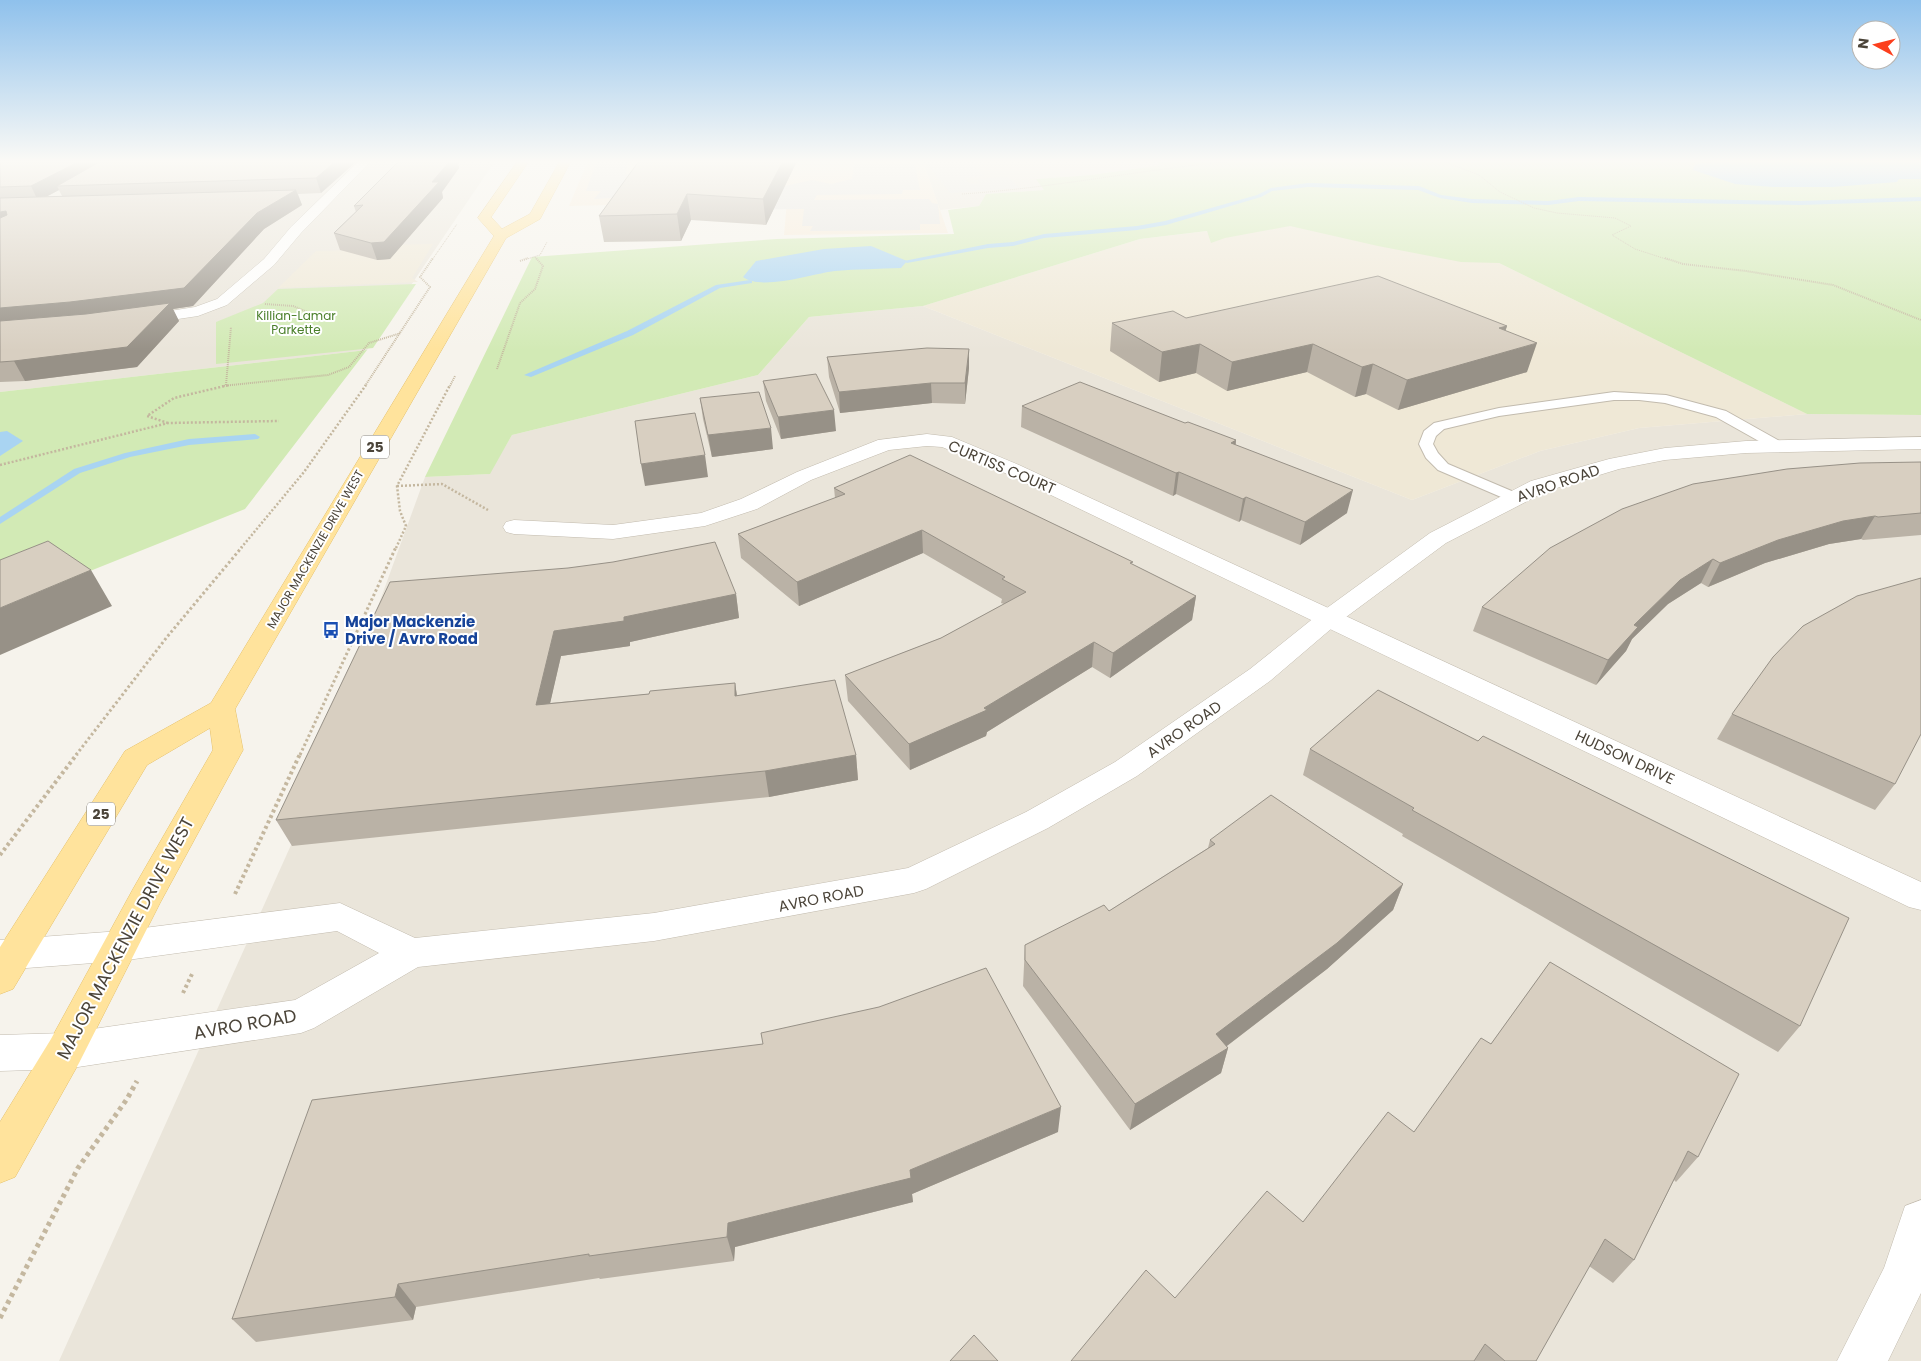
<svg xmlns="http://www.w3.org/2000/svg" width="1921" height="1361" font-family="Poppins,sans-serif">
	<style>
		.residential { fill: #eae5da }
		.commercial { fill: #f7ead8 }
		.education { fill: #efe8d6 }
		.green { fill: #d2eab5 }
		.parking { fill: #e5e3e0 }
		.water { fill: #a9d4f2 }
		.lines { fill: none; stroke-linecap: round; stroke-linejoin: round }
		.stream { fill: #a9d4f2; fill-rule: evenodd }
		.service-casing { stroke: #c2bbae; stroke-width: 2 }
		.minor-casing { stroke: #c2bbae; stroke-width: 1 }
		.tertiary-casing { stroke: #c2bbae; stroke-width: 1 }
		.primary-casing { stroke: #e6c16a; stroke-width: 1 }
		.path-far5 { stroke: #c4b79f; stroke-width: 1; stroke-dasharray: 1 1; stroke-linecap: butt }
		.path-far4 { stroke: #c4b79f; stroke-width: 2; stroke-dasharray: 1 1; stroke-linecap: butt }
		.path-far3 { stroke: #c4b79f; stroke-width: 2.5; stroke-dasharray: 2 2; stroke-linecap: butt }
		.path-far2 { stroke: #c4b79f; stroke-width: 3; stroke-dasharray: 2.5 2.5; stroke-linecap: butt }
		.path-far1 { stroke: #c4b79f; stroke-width: 4; stroke-dasharray: 3 3; stroke-linecap: butt }
		.path { stroke: #c4b79f; stroke-width: 5; stroke-dasharray: 4 4; stroke-linecap: butt }
		.service { fill: #fff; fill-rule: evenodd }
		.minor { fill: #fff; fill-rule: evenodd }
		.tertiary { fill: #fff; fill-rule: evenodd }
		.primary { fill: #ffe39c; fill-rule: evenodd }
		.wall { fill: #bab2a6; fill-rule: evenodd }
		.shaded-wall { fill: #979187 }
		.building { fill: #d8cfc1; stroke: #979187 }
		.labels { text-anchor: middle; dominant-baseline: central; stroke-width: 4; stroke-linejoin: round; paint-order: stroke }
		.far-park-label { font-size: 12px; fill: #4a7f2a; stroke: #fff }
		.far-street-label { font-size: 12px; fill: #4b4439; stroke: #fff }
		.shield { fill: #fff; stroke: #817c74; stroke-width: 1 }
		.shield-label { font-size: 14px; font-weight: bold; fill: #4b4439 }
		.street-label { font-size: 15px; fill: #4b4439; stroke: #fff }
		.transit-label { font-size: 15px; font-weight: bold; fill: #164399; stroke: #fff; text-anchor: start }
		.near-street-label { font-size: 18px; fill: #4b4439; stroke: #fff }
	</style>
	<rect width="100%" height="100%" fill="#f6f3ec"/>
	<!-- residential -->
	<path class="residential" d="M 0,161 L 495,161 L 367,350 L 0,392 Z
		M 923,161 L 1156,161 L 1162,165 L 1091,175 L 1037,179 L 1045,190 L 986,194 L 979,206 L 940,210 Z
		M 923,306 L 1412,500 L 1540,451 L 1639,428 L 1807,414 L 1921,415 L 1921,1361 L 59,1361 L 291,845 L 425,477 L 489,474 L 512,435 L 758,375 L 809,317 Z"/>
	<!-- commercial -->
	<path class="commercial" d="M 588,161 L 923,161 L 948,233 L 784,235 L 787,201 L 569,206 Z"/>
	<!-- education -->
	<path class="education" d="M 1294,221 L 1499,263 L 1807,414 L 1639,428 L 1540,451 L 1412,500 L 923,306 L 1140,239 Z
		M 433,244 L 412,278 L 418,282 L 278,288 L 316,251 L 362,250 L 385,245 Z"/>
	<!-- green -->
	<path class="green" d="M 1156,161 L 1921,161 L 1921,415 L 1807,414 L 1499,263 L 1461,262 L 1378,246 L 1290,226 L 1225,238 L 1211,243 L 1207,231 L 1140,239 L 923,306 L 809,317 L 758,375 L 512,435 L 490,474 L 425,477 L 532,257 L 777,239 L 954,234 L 948,210 L 979,206 L 986,194 L 1044,190 L 1036,179 L 1091,175 L 1161,165 Z
		M 416,284 L 373,348 L 216,364 L 216,322 L 263,303 L 278,289 Z
		M 367,350 L 245,509 L 0,607 L 0,392 Z"/>
	<!-- parking -->
	<path class="parking" d="M 597,161 L 628,161 L 626,174 L 649,174 L 771,189 L 812,180 L 831,184 L 852,179 L 854,164 L 915,164 L 920,190 L 903,190 L 902,194 L 817,195 L 814,200 L 929,199 L 932,203 L 938,204 L 940,224 L 920,224 L 920,230 L 810,231 L 813,226 L 802,226 L 804,209 L 720,210 L 645,196 L 594,199 L 601,191 L 586,191 Z
		M 941,161 L 998,161 L 972,163 L 984,176 L 965,178 L 970,184 L 981,184 L 977,179 L 1008,177 L 1020,188 L 950,193 L 925,162 Z"/>
	<!-- water -->
	<path class="water" d="M 1720,161 L 1921,161 L 1921,179 L 1899,179 L 1897,182 L 1832,187 L 1773,187 L 1735,184 L 1693,170 L 1695,164 Z
		M 871,246 L 907,261 L 901,268 C 879,269 857,269 835,271 C 811,274 762,291 743,277 L 756,261 L 824,249 Z
		M 7,431 L 23,441 L 0,456 L 0,432 Z"/>
	<g class="lines">
		<!-- stream -->
		<path class="stream" d="M 1308,183 L 1419,186 L 1441,195 L 1472,199 L 1548,201 L 1579,197 L 1800,201 L 1921,197 L 1921,201 L 1800,205 L 1579,201 L 1548,205 L 1472,203 L 1440,198 L 1418,190 L 1308,187 L 1272,191 L 1261,197 L 1166,225 L 1137,230 L 1044,238 L 1013,246 L 988,248 L 907,263 L 904,261 L 988,244 L 1013,242 L 1044,234 L 1137,226 L 1165,221 L 1257,195 L 1271,188 Z
			M 750,280 L 752,281 L 752,283 L 720,288 L 633,335 L 531,377 L 524,375 L 627,331 L 716,285 Z
			M 255,434 L 260,437 L 258,439 L 189,445 L 130,457 L 80,473 L 0,524 L 0,517 L 74,469 L 125,453 L 189,439 Z"/>
		<!-- service casing -->
		<g class="service-casing">
			<path id="service" d="M 1614,392 L 1666,395 L 1726,411 L 1783,443 L 1785,446 L 1783,449 L 1773,449 L 1716,417 L 1665,403 L 1639,400 L 1614,400 L 1499,416 L 1444,429 L 1436,436 L 1433,444 L 1438,453 L 1448,464 L 1521,495 L 1523,498 L 1521,501 L 1515,503 L 1438,470 L 1426,458 L 1419,444 L 1424,431 L 1434,423 L 1499,408 Z"/>
		</g>
		<!-- minor casing -->
		<g class="minor-casing">
			<path id="minor" d="M 359,161 L 371,161 L 301,233 L 274,265 L 227,305 L 198,316 L 138,325 L 132,323 L 130,320 L 132,317 L 195,307 L 217,299 L 264,259 L 291,227 Z
				M 927,434 L 952,437 L 1019,465 L 1921,882 L 1921,910 L 1909,907 L 1005,473 L 942,447 L 927,446 L 889,450 L 811,480 L 757,509 L 705,526 L 613,539 L 514,534 L 506,532 L 503,527 L 506,522 L 514,520 L 613,525 L 701,513 L 741,499 L 797,472 L 878,440 Z
				M 1921,1200 L 1921,1293 L 1888,1361 L 1837,1361 L 1884,1268 L 1905,1206 Z"/>
		</g>
		<!-- tertiary casing -->
		<g class="tertiary-casing">
			<path id="tertiary" d="M 1921,437 L 1921,449 L 1746,453 L 1665,460 L 1619,469 L 1547,491 L 1446,543 L 1338,623 L 1270,681 L 1137,776 L 1048,828 L 926,889 L 914,893 L 654,941 L 418,967 L 314,1028 L 301,1033 L 65,1069 L 0,1071 L 0,1035 L 65,1033 L 295,1000 L 379,953 L 337,931 L 120,961 L 0,970 L 0,940 L 120,931 L 340,903 L 415,938 L 654,913 L 908,868 L 1026,812 L 1115,762 L 1250,669 L 1320,613 L 1430,533 L 1531,481 L 1609,459 L 1665,448 L 1746,441 Z"/>
		</g>
		<!-- primary casing -->
		<g class="primary-casing">
			<path id="primary" d="M 518,161 L 529,161 L 491,217 L 502,229 L 530,214 L 560,161 L 571,161 L 540,219 L 506,238 L 235,709 L 243,750 L 160,903 L 79,1063 L 15,1177 L 0,1183 L 0,1122 L 51,1039 L 133,889 L 213,750 L 210,728 L 147,765 L 13,989 L 0,994 L 0,947 L 125,751 L 211,703 L 494,236 L 478,218 Z"/>
		</g>
		<!-- path-far5 -->
		<path class="path-far5" d="M 1442,161 L 1479,175 L 1500,192 L 1534,208 L 1557,213 L 1615,218 L 1631,226 L 1612,235 L 1635,249 L 1669,260
			M 962,194 C 1054,188 1144,169 1235,161
			M 535,257 L 537,260
			M 432,260 L 457,224
			M 524,260 L 540,255 L 547,242"/>
		<!-- path-far4 -->
		<path class="path-far4" d="M 1665,258 L 1683,264 L 1746,271 L 1833,285 L 1921,320
			M 520,261 L 528,258
			M 265,304 L 293,306 L 312,314
			M 497,369 L 520,303 L 535,289 L 543,266 L 536,258
			M 226,385 L 231,327
			M 222,386 L 328,375 L 349,367 L 369,343 L 401,333
			M 365,386 L 430,287 L 420,277 L 433,258
			M 450,386 L 455,376"/>
		<!-- path-far3 -->
		<path class="path-far3" d="M 168,423 L 147,416 L 174,398 L 229,385
			M 0,465 L 168,423 L 279,421
			M 397,486 L 442,484 L 488,510
			M 241,548 L 304,472 L 366,385
			M 396,548 L 406,526 L 400,511 L 397,486 L 450,385"/>
		<!-- path-far2 -->
		<path class="path-far2" d="M 76,755 L 167,637 L 242,547
			M 300,755 L 396,547"/>
		<!-- path-far1 -->
		<path class="path-far1" d="M 0,855 L 77,754
			M 235,894 L 300,754
			M 183,993 L 192,974"/>
		<!-- path -->
		<path class="path" d="M 0,1318 L 78,1168 L 127,1099 L 137,1081"/>
		<!-- service -->
		<use href="#service" class="service"/>
		<!-- minor -->
		<use href="#minor" class="minor"/>
		<!-- tertiary -->
		<use href="#tertiary" class="tertiary"/>
		<!-- primary -->
		<use href="#primary" class="primary"/>
	</g>
	<!-- wall -->
	<path class="wall" d="M 0,161 L 357,161 L 321,193 L 298,194 L 302,205 L 264,229 L 193,306 L 173,309 L 179,321 L 137,367 L 25,381 L 0,382 ZM 59,190 L 62,196 L 46,197 Z
		M 639,161 L 797,161 L 766,225 L 691,220 L 681,241 L 604,242 L 599,216 Z
		M 458,164 L 459,168 L 442,192 L 443,198 L 390,259 L 377,260 L 340,250 L 334,233 L 356,212 L 354,206 Z
		M 1186,318 L 1507,326 L 1505,331 L 1527,372 L 1398,410 L 1366,394 L 1355,397 L 1307,372 L 1227,391 L 1196,373 L 1159,382 L 1110,351 L 1112,323 Z
		M 969,349 L 969,368 L 965,404 L 932,403 L 840,413 L 829,377 L 827,357 Z
		M 763,381 L 836,431 L 781,439 L 766,401 Z
		M 700,398 L 773,449 L 712,457 L 703,419 Z
		M 1022,406 L 1185,423 L 1236,440 L 1236,445 L 1347,513 L 1300,545 L 1241,520 L 1239,522 L 1176,494 L 1173,496 L 1021,427 Z
		M 1921,462 L 1921,535 L 1863,540 L 1861,539 L 1829,544 L 1765,563 L 1708,587 L 1701,583 L 1668,604 L 1632,639 L 1626,651 L 1596,685 L 1473,631 L 1482,607 Z
		M 834,488 L 1132,565 L 1196,596 L 1192,620 L 1110,678 L 1092,667 L 987,732 L 986,736 L 910,770 L 848,701 L 845,675 L 941,638 L 1004,604 L 1001,603 L 1002,599 L 923,553 L 799,606 L 741,558 L 738,534 L 835,498 Z
		M 568,568 L 736,594 L 739,618 L 630,642 L 630,646 L 561,656 L 550,703 L 649,694 L 735,683 L 737,696 L 856,755 L 858,780 L 769,797 L 292,846 L 276,820 Z
		M 1732,714 L 1895,784 L 1875,810 L 1717,739 Z
		M 1310,749 L 1800,1026 L 1778,1052 L 1402,836 L 1403,834 L 1303,775 Z
		M 1210,840 L 1403,884 L 1393,910 L 1327,969 L 1227,1046 L 1228,1048 L 1221,1073 L 1130,1130 L 1023,986 L 1025,945 L 1109,911 L 1208,848 Z
		M 1550,962 L 1698,1157 L 1676,1182 L 1674,1180 L 1634,1260 L 1613,1283 L 1589,1266 L 1536,1361 L 1071,1361 L 1303,1222 L 1414,1132 L 1491,1044 Z
		M 1058,1132 L 912,1194 L 913,1202 L 735,1247 L 734,1261 L 600,1279 L 599,1278 L 416,1307 L 413,1320 L 256,1342 L 232,1319 Z"/>
	<!-- shaded-wall -->
	<path class="shaded-wall" d="M 80,161 L 113,161 L 57,186 L 59,190 L 38,201 L 31,186 Z
		M 336,161 L 357,161 L 321,193 L 316,178 Z
		M 450,161 L 461,161 L 458,164 L 459,168 L 442,192 L 443,198 L 390,259 L 377,260 L 371,243 L 432,182 Z
		M 783,161 L 797,161 L 766,225 L 763,199 Z
		M 296,190 L 302,205 L 264,229 L 193,306 L 173,309 L 179,321 L 137,367 L 25,381 L 14,361 L 0,327 L 0,308 L 257,213 Z
		M 687,194 L 691,220 L 681,241 L 677,214 Z
		M 6,211 L 14,227 L 0,228 L 0,212 Z
		M 1507,326 L 1498,354 L 1537,343 L 1527,372 L 1398,410 L 1407,380 L 1499,328 Z
		M 1200,344 L 1196,373 L 1159,382 L 1162,352 Z
		M 1313,344 L 1307,372 L 1227,391 L 1232,362 Z
		M 969,349 L 969,368 L 965,404 L 965,383 Z
		M 1373,364 L 1366,394 L 1355,397 L 1362,367 Z
		M 931,383 L 932,403 L 840,413 L 839,392 Z
		M 834,410 L 836,431 L 781,439 L 778,417 Z
		M 771,428 L 773,449 L 712,457 L 708,435 Z
		M 1236,440 L 1233,462 L 1231,443 Z
		M 705,455 L 708,477 L 645,486 L 641,464 Z
		M 1179,472 L 1176,494 L 1173,496 L 1176,473 Z
		M 1353,490 L 1347,513 L 1300,545 L 1305,522 Z
		M 1246,497 L 1241,520 L 1239,522 L 1243,499 Z
		M 1875,516 L 1861,539 L 1829,544 L 1765,563 L 1708,587 L 1720,563 L 1778,540 L 1843,521 Z
		M 922,530 L 923,553 L 799,606 L 797,582 Z
		M 1713,559 L 1701,583 L 1668,604 L 1632,639 L 1626,651 L 1596,685 L 1608,660 L 1634,625 L 1680,580 Z
		M 91,570 L 112,606 L 0,655 L 0,608 Z
		M 736,594 L 739,618 L 630,642 L 630,646 L 561,656 L 544,730 L 536,705 L 554,631 L 624,617 Z
		M 1196,596 L 1192,620 L 1110,678 L 1113,653 Z
		M 1094,642 L 1092,667 L 987,732 L 986,736 L 910,770 L 909,744 L 984,708 Z
		M 735,683 L 739,709 L 735,696 Z
		M 856,755 L 858,780 L 769,797 L 765,771 Z
		M 1403,884 L 1393,910 L 1327,969 L 1211,1058 L 1228,1048 L 1221,1073 L 1130,1130 L 1135,1104 L 1216,1034 Z
		M 1061,1107 L 1058,1132 L 912,1194 L 913,1202 L 735,1247 L 734,1261 L 727,1237 L 728,1223 L 910,1170 Z
		M 398,1284 L 416,1307 L 413,1320 L 395,1297 Z"/>
	<!-- building -->
	<path class="building" d="M 0,161 L 80,161 L 31,186 L 0,187 Z
		M 101,161 L 336,161 L 316,178 L 57,186 Z
		M 399,161 L 450,161 L 432,182 L 439,182 L 384,242 L 371,243 L 334,233 L 363,205 L 354,206 Z
		M 639,161 L 783,161 L 763,199 L 687,194 L 677,214 L 599,216 Z
		M 296,190 L 257,213 L 184,288 L 70,302 L 0,308 L 0,218 L 7,215 L 6,211 L 0,212 L 0,198 Z
		M 1378,276 L 1507,326 L 1499,328 L 1537,343 L 1407,380 L 1373,364 L 1362,367 L 1313,344 L 1232,362 L 1200,344 L 1162,352 L 1112,323 L 1173,311 L 1186,318 Z
		M 170,303 L 127,347 L 14,361 L 0,362 L 0,321 L 86,314 Z
		M 927,348 L 969,349 L 965,383 L 931,383 L 839,392 L 827,357 Z
		M 816,374 L 834,410 L 778,417 L 763,381 Z
		M 1080,382 L 1185,423 L 1188,422 L 1236,440 L 1231,443 L 1353,490 L 1305,522 L 1246,497 L 1243,499 L 1179,472 L 1176,473 L 1022,406 Z
		M 759,392 L 771,428 L 708,435 L 700,398 Z
		M 695,413 L 705,455 L 641,464 L 635,421 Z
		M 910,455 L 1133,562 L 1130,563 L 1196,596 L 1113,653 L 1094,642 L 984,708 L 987,710 L 909,744 L 845,675 L 941,638 L 1026,592 L 1002,579 L 1005,577 L 922,530 L 797,582 L 738,534 L 845,494 L 834,488 Z
		M 1921,462 L 1921,513 L 1878,517 L 1875,516 L 1843,521 L 1778,540 L 1720,563 L 1713,559 L 1680,580 L 1634,625 L 1638,627 L 1608,660 L 1482,607 L 1550,548 L 1622,509 L 1693,484 L 1787,469 L 1860,463 Z
		M 48,541 L 91,570 L 0,608 L 0,560 Z
		M 715,542 L 736,594 L 624,617 L 624,621 L 554,631 L 536,705 L 649,694 L 650,691 L 735,683 L 735,696 L 835,680 L 856,755 L 765,771 L 276,820 L 390,582 L 568,568 L 613,562 Z
		M 1921,578 L 1921,734 L 1895,784 L 1732,714 L 1773,657 L 1803,626 L 1857,596 Z
		M 1378,690 L 1478,741 L 1483,736 L 1849,918 L 1800,1026 L 1412,810 L 1414,808 L 1310,749 Z
		M 1271,795 L 1403,884 L 1337,943 L 1216,1034 L 1228,1048 L 1135,1104 L 1025,960 L 1025,945 L 1104,905 L 1109,911 L 1215,844 L 1210,840 Z
		M 1550,962 L 1739,1074 L 1698,1157 L 1688,1151 L 1634,1260 L 1605,1239 L 1536,1361 L 1505,1361 L 1485,1344 L 1474,1361 L 1071,1361 L 1146,1270 L 1175,1298 L 1267,1191 L 1303,1222 L 1388,1112 L 1414,1132 L 1481,1038 L 1491,1044 Z
		M 986,968 L 1061,1107 L 910,1170 L 911,1178 L 728,1223 L 727,1237 L 589,1256 L 589,1254 L 398,1284 L 395,1297 L 232,1319 L 312,1100 L 763,1044 L 761,1033 L 879,1007 Z
		M 974,1335 L 998,1361 L 950,1361 Z"/>
	<!-- sky -->
	<linearGradient id="sky" x2="0" y2="1"><stop stop-color="#8fc1ec"/><stop offset="0.46" stop-color="#fbfaf6"/><stop offset="1" stop-color="#fbfaf6" stop-opacity="0"/></linearGradient>
	<rect width="1921" height="351" fill="url(#sky)"/>
	<!-- icons -->
	<defs>
		<g id="bus-bare" transform="scale(1.35)"><path d="M-5-6H5V4H4V6H2V4H-2V6H-4V4H-5ZM-3.5-4V0h7V-4ZM-3.5 1.2v1.5H-2V1.2ZM2 1.2v1.5H3.5V1.2Z" fill="#1a4fb4" stroke="#fff" stroke-width="2.5" paint-order="stroke"/></g>
	</defs>
	<g fill-rule="evenodd">
		<use href="#bus-bare" x="331" y="630"/>
	</g>
	<g class="labels">
		<!-- far-park labels -->
		<g class="far-park-label">
			<text x="296" y="315">Killian-Lamar<tspan x="296" dy="14">Parkette</tspan></text>
		</g>
		<!-- far-street labels -->
		<g class="far-street-label">
			<text transform="translate(315 549) rotate(-60)">MAJOR MACKENZIE DRIVE WEST</text>
		</g>
		<!-- shield labels -->
		<g class="shield">
			<rect x="361" y="435.5" width="28" height="23" rx="4"/>
			<rect x="87" y="802.5" width="28" height="23" rx="4"/>
		</g>
		<g class="shield-label">
			<text x="375" y="447">25</text>
			<text x="101" y="814">25</text>
		</g>
		<!-- street labels -->
		<g class="street-label">
			<text transform="translate(1002 467) rotate(23)">CURTISS COURT</text>
			<text transform="translate(1558 483) rotate(-19)">AVRO ROAD</text>
			<text transform="translate(1184 729) rotate(-35)">AVRO ROAD</text>
			<text transform="translate(1625 757) rotate(25)">HUDSON DRIVE</text>
			<text transform="translate(821 898) rotate(-11)">AVRO ROAD</text>
		</g>
		<!-- transit labels -->
		<g class="transit-label">
			<text x="345" y="621">Major Mackenzie<tspan x="345" dy="17">Drive / Avro Road</tspan></text>
		</g>
		<!-- near-street labels -->
		<g class="near-street-label">
			<text transform="translate(125 938) rotate(-62)">MAJOR MACKENZIE DRIVE WEST</text>
			<text transform="translate(245 1024) rotate(-10)">AVRO ROAD</text>
		</g>
	</g>
	<!-- north arrow -->
	<g transform="translate(1876 45) rotate(277)"><circle r="24" fill="#ffffff" stroke="#b7b4b0"/>
	<path d="M0-4L9 19L0 12L-9 19Z" fill="#fc3f1d"/>
	<text y="-8" font-size="14" font-weight="bold" text-anchor="middle" fill="#4b4439">N</text>
	</g>
</svg>
